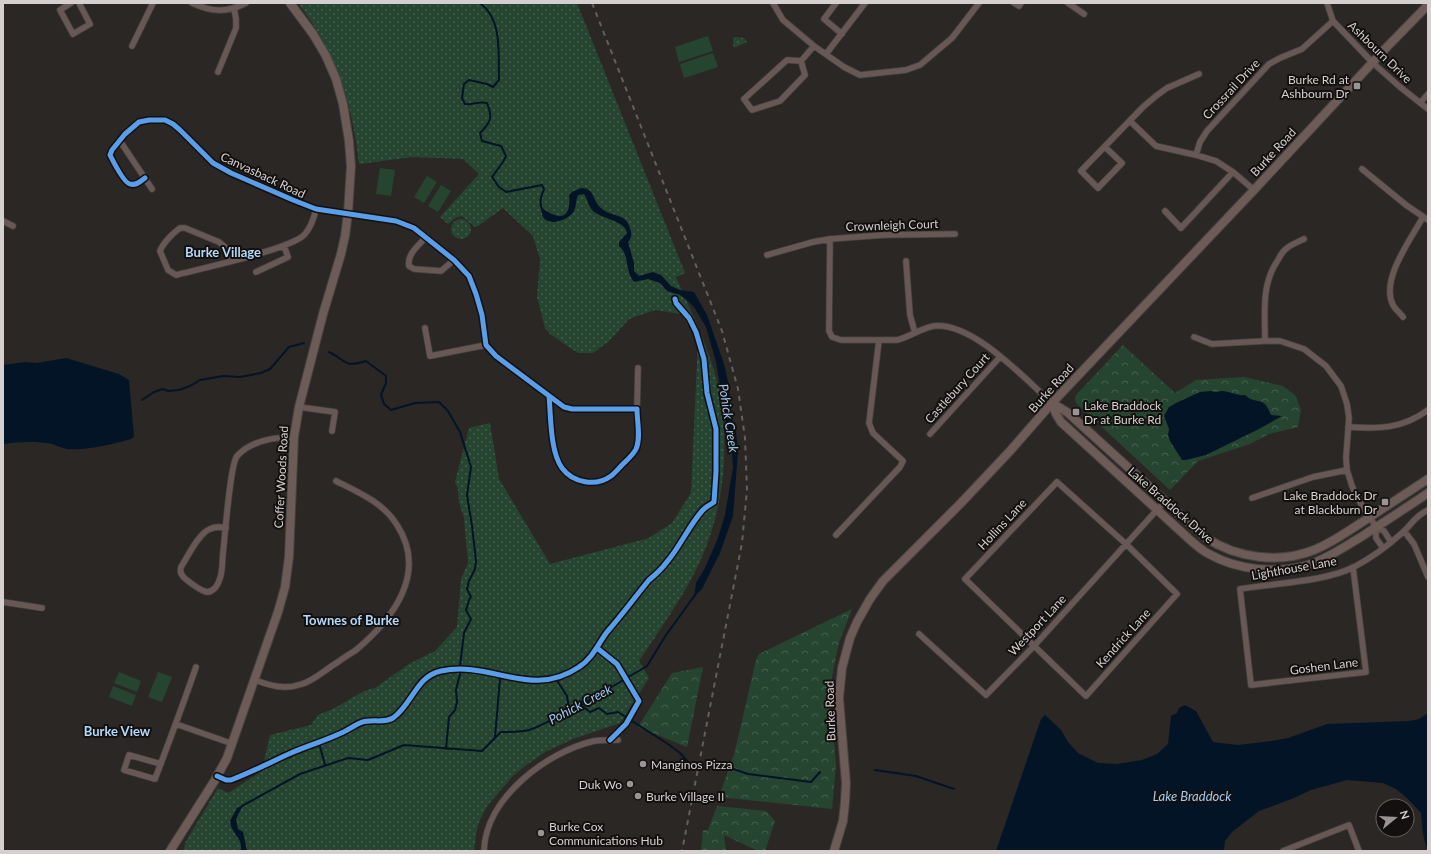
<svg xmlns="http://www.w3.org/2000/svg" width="1431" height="854" font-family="Lato,sans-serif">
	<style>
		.grass { fill: #264531 }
		.forest { fill: url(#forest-crowns) }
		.park { fill: url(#park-dots) }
		.water { fill: #041427 }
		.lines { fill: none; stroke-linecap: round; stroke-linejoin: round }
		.stream { stroke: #041427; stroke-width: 2 }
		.street-casing { stroke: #454241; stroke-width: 7 }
		.secondary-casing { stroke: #454241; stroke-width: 10 }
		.street { stroke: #675855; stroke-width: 5.5 }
		.secondary { stroke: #6c5b57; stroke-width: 8 }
		.rail { stroke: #675e5c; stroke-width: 2; stroke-dasharray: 5 5; stroke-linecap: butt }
		.cycleway-casing { stroke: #13100f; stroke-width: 8 }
		.cycleway { stroke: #5a9eea; stroke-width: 5 }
		.poi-dot { fill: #9a9594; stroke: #13100f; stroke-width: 1.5 }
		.labels { text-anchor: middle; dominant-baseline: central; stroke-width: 4; stroke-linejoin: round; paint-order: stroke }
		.street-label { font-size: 12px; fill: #d5d0cf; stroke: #13100f }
		.poi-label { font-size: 12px; fill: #d5d0cf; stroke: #13100f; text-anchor: start }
		.neighbourhood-label { font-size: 13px; font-weight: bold; fill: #b2d9f9; stroke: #13100f }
		.water-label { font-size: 13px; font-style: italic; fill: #a0caf2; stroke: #13100f }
	</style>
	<defs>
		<pattern id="forest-crowns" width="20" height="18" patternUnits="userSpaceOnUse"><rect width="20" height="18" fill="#264531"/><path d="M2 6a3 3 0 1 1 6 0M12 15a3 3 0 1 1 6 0" fill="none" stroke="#455f4e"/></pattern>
		<pattern id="park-dots" width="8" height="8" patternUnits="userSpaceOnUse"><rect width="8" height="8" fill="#264531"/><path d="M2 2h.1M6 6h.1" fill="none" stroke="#455f4e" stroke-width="1.8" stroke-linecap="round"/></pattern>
	</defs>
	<rect width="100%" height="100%" fill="#2b2725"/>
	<!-- grass -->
	<path class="grass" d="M 708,36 L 713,51 L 679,62 L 675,47 Z
		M 713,53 L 718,67 L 684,78 L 680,64 Z
		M 380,168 L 395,170 L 391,196 L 376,194 Z
		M 427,176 L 437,182 L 424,203 L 414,197 Z
		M 441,185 L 451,191 L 438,212 L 428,206 Z
		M 119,672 L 141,681 L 137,692 L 114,683 Z
		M 158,672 L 172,677 L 162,702 L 148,697 Z
		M 113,686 L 136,695 L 132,706 L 109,697 Z"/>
	<!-- forest -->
	<path class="forest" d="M 1123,345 L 1175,393 L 1196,380 L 1244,377 L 1283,386 L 1296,396 L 1301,410 L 1298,427 L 1269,434 L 1250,444 L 1198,461 L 1170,490 L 1076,403 L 1075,399 L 1076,395 Z
		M 852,609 L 839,643 L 832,676 L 831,707 L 836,765 L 832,809 L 719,797 L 735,751 L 756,660 L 759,654 Z
		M 703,667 L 687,747 L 638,727 L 672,673 Z
		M 717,806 L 766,811 L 775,821 L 765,851 L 758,851 L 724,835 L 726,851 L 701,851 L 703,830 L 708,830 Z"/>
	<!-- park -->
	<path class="park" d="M 298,3 L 577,3 L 685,273 L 676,277 C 690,310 707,343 716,378 C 732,441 725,510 697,568 C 681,600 659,631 639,661 L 649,678 L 620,723 L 573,739 L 545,752 L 525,766 L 513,776 L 487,806 L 479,822 L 476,834 L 474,851 L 183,851 L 186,841 L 218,788 L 228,793 L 262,771 L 270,735 L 311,725 L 318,715 L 333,709 L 364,691 L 375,688 L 409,664 L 435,651 L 457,627 L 461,579 L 468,563 L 464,518 L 459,502 L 458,489 L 455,482 L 469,428 L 490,423 L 499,479 L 550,564 L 649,538 L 672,523 L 691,493 L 698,340 L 681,314 L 655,310 L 629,319 L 609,341 L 593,353 L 578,353 L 550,334 L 545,328 L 537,297 L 540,259 L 533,236 L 503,208 L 478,226 L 475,227 L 462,216 L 455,218 L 448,224 L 440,217 L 479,174 L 463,159 L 412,157 L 359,164 C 352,102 337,54 298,3 Z
		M 735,37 L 744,38 L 747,42 L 736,47 L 733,46 L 733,40 Z
		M451 229a10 10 0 1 1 20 0a10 10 0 1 1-20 0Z"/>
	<!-- water -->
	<path class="water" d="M 581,188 C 595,188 592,200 601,208 C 612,218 625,212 630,228 C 632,234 632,238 628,242 L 634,263 L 634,271 L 639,276 L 653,272 L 661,275 L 671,286 L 680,290 L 694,292 L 707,315 L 724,364 L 729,386 L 730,406 L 732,419 L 736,431 L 738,451 L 733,516 L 720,553 L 702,589 L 694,597 L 696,583 L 705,568 L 718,538 L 725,515 L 733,468 L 731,440 L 726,421 L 716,362 L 706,327 L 694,307 L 688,301 L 680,295 L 667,291 L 660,283 L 648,279 L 634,282 C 624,269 630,255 619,246 L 619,242 L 627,233 C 626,221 602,219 593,211 C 588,206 588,200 584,194 L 578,195 C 576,200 576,207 574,211 C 569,220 549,227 543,217 C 542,214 541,210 541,207 C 557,220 572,221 569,195 L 572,192 Z
		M 66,358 L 119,374 L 129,380 L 134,437 L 131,439 C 113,444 86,451 67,449 C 62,448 58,446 52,444 C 36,441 19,442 3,444 L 3,365 L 25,362 L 37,363 Z
		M 1212,391 C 1216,393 1217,391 1222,391 C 1229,391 1237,396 1245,395 C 1257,406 1263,394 1271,415 L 1282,416 L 1259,429 L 1206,455 L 1186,460 L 1182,460 L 1170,441 L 1168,435 L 1169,429 L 1164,416 L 1169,407 L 1178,402 L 1200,392 Z
		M 1185,705 L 1196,711 L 1213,742 L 1238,745 L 1272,741 L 1288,738 L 1327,724 L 1409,721 L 1419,719 L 1428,713 L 1428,850 L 1426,846 L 1423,834 L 1421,813 L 1407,798 L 1396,789 L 1383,783 L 1347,780 L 1311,790 L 1294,798 L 1259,811 L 1232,832 L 1225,841 L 1224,851 L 996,851 L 1041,719 L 1045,715 L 1061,730 L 1068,742 L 1078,753 L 1098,763 L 1117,764 L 1142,760 L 1157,754 L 1168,744 L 1171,716 L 1177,713 L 1179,708 Z
		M 243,805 L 236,819 L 238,829 L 243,832 L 247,851 L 241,851 C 242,840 237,838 233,830 C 231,828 231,824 230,821 L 237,808 Z"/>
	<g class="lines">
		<!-- stream -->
		<path class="stream" d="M 480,3 C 503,20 498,54 499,80 L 493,87 L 487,84 L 469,80 L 464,84 L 462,98 L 465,104 C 474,105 478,101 487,103 C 493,118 491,122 480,133 L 482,141 L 501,146 L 506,156 L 503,162 L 492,177 L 499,187 L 506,192 L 542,185 L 544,189 C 541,196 539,202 542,209
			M 329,352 C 348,361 342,368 366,361 L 386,376 L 386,383 L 381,395 L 384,404 L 391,410 L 415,403 L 439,402 L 448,411 L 460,432 L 471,467 L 467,495 L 472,526 L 476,561 L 475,569 L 469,581 L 467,589 L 471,597 L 469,600 L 466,610 L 471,619 L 464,633 L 460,666
			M 142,400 L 154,392 L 163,389 L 168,391 L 179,390 L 190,386 L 200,380 L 223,376 L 240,377 L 261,373 L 270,369 L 289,347 L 304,343
			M 558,682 L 567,696 L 569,709
			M 581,705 L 590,712 L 599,708 L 607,714 L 618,712 L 668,744 L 680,753 L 690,764 L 695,763
			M 495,737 L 500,679
			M 319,743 L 325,765
			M 446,749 L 449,717 L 455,710 L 457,702 L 456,690 L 460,674
			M 716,767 L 722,765 L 748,774 L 811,782 L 820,772
			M 875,770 L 916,776 L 954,789
			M 242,806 L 300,774 L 348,758 L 368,760 L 404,745 L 482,751 L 501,732 C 510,732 521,732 529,730 C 548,724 563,711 581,705 L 647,666 L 666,635 L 695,595"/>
		<!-- street casing -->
		<g class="street-casing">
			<path id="street" d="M 71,3 L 60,10 L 73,34 L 90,24 L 79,3
				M 192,3 C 212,12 226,13 246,3
				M 773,3 L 783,20 L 814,46 L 844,67 L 860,75 L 906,70 L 920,65 L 952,38 L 979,3
				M 836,3 L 824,19 L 842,34
				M 1014,3 L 1019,6 L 1021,3
				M 1068,3 L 1084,14
				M 1327,3 L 1333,21 L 1373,63 L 1400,87 L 1428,109
				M 132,46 L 153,3
				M 826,54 L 865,3
				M 801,61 L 805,75 L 780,101 L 752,110 L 744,99 L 787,60 L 801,61 L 814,46
				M 218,72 L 236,28 L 236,19 L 234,8
				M 1420,103 L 1428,94
				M 1130,121 L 1156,146 L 1196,155 L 1216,161 L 1233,172 L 1254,190
				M 120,141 L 152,189
				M 1105,147 L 1122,163 L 1098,188 L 1081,171 L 1143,107 L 1156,96 L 1167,88 L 1199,74
				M 1196,155 L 1200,142 L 1207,131 L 1269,64 L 1280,58 L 1302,49 L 1333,21
				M 1362,169 L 1406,205 L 1428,220
				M 145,178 C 141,181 136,186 130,184 C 124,183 113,161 110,155 L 112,150 L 125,134 L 139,122 L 149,120 L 165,120 L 173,124 L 180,130 L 213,163 L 231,173 L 293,200 L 316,209 L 396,221 L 414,228 L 454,260 L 469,276 L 476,294 L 482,315 L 486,345 L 496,356 L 564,407 L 572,409 L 637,409 C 637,421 641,438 636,449 C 633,455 627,460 622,465 C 618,469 615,473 611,476 C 596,487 573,483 562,468 C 550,451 551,417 549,396
				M 1165,211 L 1181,228 L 1233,172
				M 3,221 L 13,226
				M 426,237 C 418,246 407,254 409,266 L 414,269 L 441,271 L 454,260
				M 830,239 L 829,331 L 832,337 L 841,340 L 897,340 C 910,337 921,328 934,326 C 973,322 1025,379 1052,403
				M 767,255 L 813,242 L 830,239 L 883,235 L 955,234
				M 231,261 L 225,247 L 219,242 L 185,228 L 180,228 C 173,233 163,243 160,251 L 168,270 L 176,275 C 199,269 293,249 305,234 C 311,227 314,218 316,209
				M 906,261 L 910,315 L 915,333
				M 256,272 L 288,257 L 284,246
				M 1403,317 C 1400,313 1395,309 1393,305 C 1380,280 1411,239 1423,217
				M 425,328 L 430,356 L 486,345
				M 1194,337 L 1212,344 L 1265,341 L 1280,341 L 1304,349 L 1326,366 L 1341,386 L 1347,404 L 1349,418 L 1346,458 L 1347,470 L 1352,486 L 1358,499 L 1376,527 L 1384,531 L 1391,542
				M 1265,341 C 1265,313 1261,284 1278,260 C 1280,256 1283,251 1287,248 C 1292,244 1298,242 1304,239
				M 299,407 L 335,412 L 332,431
				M 637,409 L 638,368
				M 1348,427 C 1379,429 1402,429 1428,410
				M 930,434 L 1000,357
				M 1057,482 L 1126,544 L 1177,594 L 1086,696 L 965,579 Z
				M 1252,498 L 1313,477 L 1347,470
				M 1376,527 L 1376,538 L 1383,548
				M 226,528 C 221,527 216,526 210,529 C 199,533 188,556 181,567 C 180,570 180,572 182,575 C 184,579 200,590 204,591 C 208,593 212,591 215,588 C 223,578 222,564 223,553 C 225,537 230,465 237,456 C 251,441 274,437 294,437
				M 1404,531 L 1414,544 L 1428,577
				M 836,535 L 900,467 L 903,461 L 873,433 L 869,423 L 879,340
				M 1353,567 L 1366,672 L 1251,685 L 1240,589 C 1274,583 1324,582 1354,567 C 1371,558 1389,545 1403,532 C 1412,524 1416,515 1428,510
				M 3,602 L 42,608
				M 919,634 L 986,695 L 1034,646 L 1165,501
				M 255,680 C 271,686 285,690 302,684 C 315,680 326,669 338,662 C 343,658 350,654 356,650 C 393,619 428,573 397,525 C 384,503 358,492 336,481
				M 176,724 L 233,744
				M 161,764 L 129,755 L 124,770 L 155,779 C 169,742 183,705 196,667
				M 484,851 C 485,799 546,752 594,741 C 602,740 610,740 618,740
				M 1283,851 L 1349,825 L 1359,851"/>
		</g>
		<!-- secondary casing -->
		<g class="secondary-casing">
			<path id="secondary" d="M 1052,403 L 1056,414 L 1061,422 L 1188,538 C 1195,544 1201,550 1209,554 C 1237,570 1277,574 1308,565 C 1327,559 1344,547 1361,537 C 1384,522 1406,508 1428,493
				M 1052,403 L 1067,412 L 1206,538 C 1237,558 1279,564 1314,550 C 1332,543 1348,531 1364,521 C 1385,507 1407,493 1428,479
				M 170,851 L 215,780 L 227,758 L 278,612 L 285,587 L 289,557 L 294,437 L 299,407 L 323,314 L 341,254 L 345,236 L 348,213 L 351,166 L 349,141 L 343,104 L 336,79 L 326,56 L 313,34 L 290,3
				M 834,851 L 843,821 L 845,802 L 846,783 L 839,698 L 842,668 L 850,638 L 857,622 L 870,599 L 883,581 L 961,503 L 1010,451 L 1052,403 L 1254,190 L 1385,49 L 1428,5"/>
		</g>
		<!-- street -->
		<use href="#street" class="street"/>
		<!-- secondary -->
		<use href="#secondary" class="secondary"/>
		<!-- rail -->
		<path class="rail" d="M 592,3 L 722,331 L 738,389 L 745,438 L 747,490 L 742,543 L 682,851"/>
		<!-- cycleway casing -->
		<g class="cycleway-casing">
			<path id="cycleway" d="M 145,178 C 141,181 136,186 130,184 C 124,183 113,161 110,155 L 112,150 L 125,134 L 139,122 L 149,120 L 165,120 L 173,124 L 180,130 L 213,163 L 231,173 L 293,200 L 316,209 L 396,221 L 414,228 L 454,260 L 469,276 L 476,294 L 482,315 L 486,345 L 496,356 L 564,407 L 572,409 L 637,409 C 637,421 641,438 636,449 C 633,455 627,460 622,465 C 618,469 615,473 611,476 C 596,487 573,483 562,468 C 550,451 551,417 549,396
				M 597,648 L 617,664 L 639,701 L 626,724 L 610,740
				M 217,776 L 226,780 L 231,780 C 252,772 271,762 291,753 C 307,746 324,741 339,734 C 347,731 353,726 360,723 C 371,718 383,724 393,718 C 412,705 416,676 441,671 C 492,660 530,700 579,667 C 592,659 598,644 607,632 C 622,615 635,597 649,580 C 655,575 661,570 666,563 C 680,547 688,527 702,511 C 705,507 710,505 714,502 L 716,472 L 716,429 L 707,393 L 704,359 L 696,332 L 689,318 L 676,303 L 675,299"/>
		</g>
		<!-- cycleway -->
		<use href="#cycleway" class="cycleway"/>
	</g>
	<!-- markers -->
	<g class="poi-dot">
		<rect x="1353" y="82" width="8" height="8" rx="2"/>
		<rect x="1072" y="408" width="8" height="8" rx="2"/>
		<rect x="1381" y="498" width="8" height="8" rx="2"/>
		<circle cx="643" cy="764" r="4"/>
		<circle cx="630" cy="784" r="4"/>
		<circle cx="638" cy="796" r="4"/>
		<circle cx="541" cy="833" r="4"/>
	</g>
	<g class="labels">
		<!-- street labels -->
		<g class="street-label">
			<text transform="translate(1380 52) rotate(44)">Ashbourn Drive</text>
			<text transform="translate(1231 89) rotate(-47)">Crossrail Drive</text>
			<text transform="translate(1273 152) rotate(-47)">Burke Road</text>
			<text transform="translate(263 175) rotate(25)">Canvasback Road</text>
			<text transform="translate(892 225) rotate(-2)">Crownleigh Court</text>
			<text transform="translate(957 388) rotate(-48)">Castlebury Court</text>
			<text transform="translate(1051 388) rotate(-48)">Burke Road</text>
			<text transform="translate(281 477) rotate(-87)">Coffer Woods Road</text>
			<text transform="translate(1171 505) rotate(41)">Lake Braddock Drive</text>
			<text transform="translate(1002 524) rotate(-47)">Hollins Lane</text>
			<text transform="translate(1294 568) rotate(-10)">Lighthouse Lane</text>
			<text transform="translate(1037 625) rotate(-47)">Westport Lane</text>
			<text transform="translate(1123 638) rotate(-48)">Kendrick Lane</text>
			<text transform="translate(1324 666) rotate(-7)">Goshen Lane</text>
			<text transform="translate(830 711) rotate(-92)">Burke Road</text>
		</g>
		<!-- poi labels -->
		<g class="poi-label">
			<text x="1349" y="79" text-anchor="end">Burke Rd at<tspan x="1349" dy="14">Ashbourn Dr</tspan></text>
			<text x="1084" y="405">Lake Braddock<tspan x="1084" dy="14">Dr at Burke Rd</tspan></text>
			<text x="1377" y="495" text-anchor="end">Lake Braddock Dr<tspan x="1377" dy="14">at Blackburn Dr</tspan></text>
			<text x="651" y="764">Manginos Pizza</text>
			<text x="622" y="784" text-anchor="end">Duk Wo</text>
			<text x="646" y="796">Burke Village II</text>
			<text x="549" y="826">Burke Cox<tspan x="549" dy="14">Communications Hub</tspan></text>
		</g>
		<!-- neighbourhood labels -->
		<g class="neighbourhood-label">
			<text x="223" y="252">Burke Village</text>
			<text x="351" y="620">Townes of Burke</text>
			<text x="117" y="731">Burke View</text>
		</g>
		<!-- water labels -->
		<g class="water-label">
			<text transform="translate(729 418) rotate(81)">Pohick Creek</text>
			<text transform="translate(580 704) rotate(-28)">Pohick Creek</text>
			<text x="1192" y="796">Lake Braddock</text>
		</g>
	</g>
	<!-- border -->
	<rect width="1431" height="854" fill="none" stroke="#d5d0cf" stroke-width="8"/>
	<!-- north arrow -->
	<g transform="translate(1395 818) rotate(72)"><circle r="19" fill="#13100f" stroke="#615d5c"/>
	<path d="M0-3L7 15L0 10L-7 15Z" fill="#9a9594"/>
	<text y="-6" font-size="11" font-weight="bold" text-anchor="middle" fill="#d5d0cf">N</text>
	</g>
</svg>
